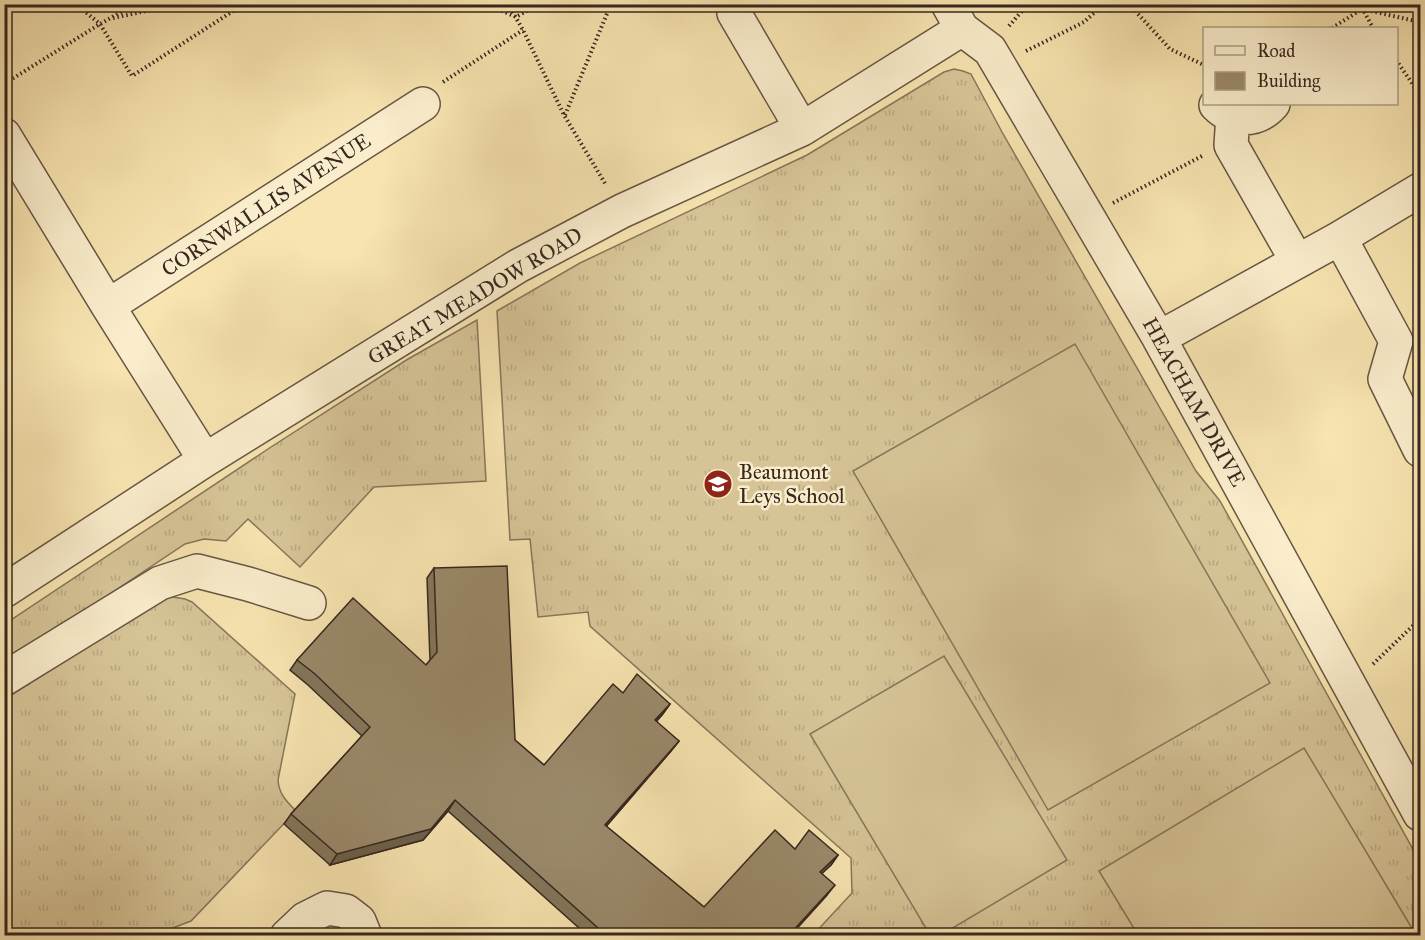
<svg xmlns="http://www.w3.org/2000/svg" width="1425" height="940" font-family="'IM FELL Great Primer',serif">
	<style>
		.grass { fill: url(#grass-tufts); stroke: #86765b; stroke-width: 1.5 }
		.garden { fill: #d6c497; stroke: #86765b; stroke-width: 1.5 }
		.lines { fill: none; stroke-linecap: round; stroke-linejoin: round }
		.minor-casing { stroke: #665643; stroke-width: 36 }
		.path { stroke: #36271f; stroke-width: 4; stroke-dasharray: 1.5 3; stroke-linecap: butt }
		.minor { stroke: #faedcc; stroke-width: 33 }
		.wall { fill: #84765b; stroke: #36271f; stroke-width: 1.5 }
		.shaded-wall { fill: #6c604a; stroke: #36271f; stroke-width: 1.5 }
		.building { fill: #9a896a; stroke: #36271f; stroke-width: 1.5 }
		.labels { text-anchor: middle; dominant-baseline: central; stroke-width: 5; stroke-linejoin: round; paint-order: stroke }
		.street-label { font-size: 21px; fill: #36271f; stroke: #faedcc }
		.poi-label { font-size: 21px; fill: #36271f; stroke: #faedcc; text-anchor: start }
	</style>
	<defs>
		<pattern id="grass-tufts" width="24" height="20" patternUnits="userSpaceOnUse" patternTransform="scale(1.5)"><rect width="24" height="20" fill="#d6c497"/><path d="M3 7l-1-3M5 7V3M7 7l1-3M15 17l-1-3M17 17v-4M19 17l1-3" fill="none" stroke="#b8a882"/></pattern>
	</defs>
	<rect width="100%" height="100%" fill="#f7e4b0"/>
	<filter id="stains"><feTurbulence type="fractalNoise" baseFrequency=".00333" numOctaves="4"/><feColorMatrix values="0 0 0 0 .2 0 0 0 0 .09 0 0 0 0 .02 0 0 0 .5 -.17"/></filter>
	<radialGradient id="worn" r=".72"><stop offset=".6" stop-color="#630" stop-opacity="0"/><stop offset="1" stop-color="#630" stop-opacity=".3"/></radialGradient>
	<!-- grass -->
	<path class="grass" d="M 954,69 L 963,71 L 971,74 L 1002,132 L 1196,471 L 1220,501 L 1420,862 L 1420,935 L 813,935 L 852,893 L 851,858 L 590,626 L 588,612 L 538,617 L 530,539 L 510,540 L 497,311 L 580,263 L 807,155 L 944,72 Z
		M 477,320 L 486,481 L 374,487 L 300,567 L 248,519 L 226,541 L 204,539 L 185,544 L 5,664 L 5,624 L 271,447 L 408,359 Z
		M 173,597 L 185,599 L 192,602 L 295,694 L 278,780 C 279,794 286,801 296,811 L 191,921 L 154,935 L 130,935 L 128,929 L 108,936 L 5,936 L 5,699 L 162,599 Z"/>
	<!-- garden -->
	<path class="garden" d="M 1075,344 L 1270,683 L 1048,810 L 853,471 Z
		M 944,656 L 1067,860 L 941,935 L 930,935 L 810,734 Z
		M 1304,748 L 1416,935 L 1138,935 L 1099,871 Z"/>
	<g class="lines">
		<!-- minor casing -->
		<g class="minor-casing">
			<path id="minor" d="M 948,4 L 962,29 L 990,50 L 1159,338 L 1420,814
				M 734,13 L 802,129
				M 1216,105 C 1233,122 1257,122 1273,104
				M 1233,116 L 1231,145 L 1297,261
				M 4,135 L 108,306 L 205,460
				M 1340,238 L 1396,341 L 1385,379 L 1420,450
				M 108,306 L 423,104
				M 1159,338 L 1340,238 L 1420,190
				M 4,591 L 205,460 L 518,266 L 622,211 L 802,129 L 962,29
				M 4,679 L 160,583 L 197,571 L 248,584 L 309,603
				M 287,936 L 305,919 L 327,908 L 346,911 L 359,921 L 365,936"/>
		</g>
		<!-- path -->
		<path class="path" d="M 76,4 L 100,24 L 132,76 L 244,4
			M 490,4 L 500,10 L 516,17 L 539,4
			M 508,4 L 523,30 L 564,115 L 606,185
			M 1129,4 L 1170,49 L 1204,65
			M 1360,4 L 1373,28
			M 113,18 L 179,4
			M 1009,26 L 1028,4
			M 1332,28 L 1362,9 L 1420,22
			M 1026,51 L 1084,22 L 1104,4
			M 1396,60 L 1414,86 L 1420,100
			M 4,80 L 12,79 L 100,24 L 135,4
			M 443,82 L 523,30
			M 565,115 L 611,4
			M 1113,203 L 1202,156
			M 1414,625 L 1420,634
			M 1373,664 L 1420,619"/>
		<!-- minor -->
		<use href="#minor" class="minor"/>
	</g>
	<!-- wall -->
	<path class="wall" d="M 434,568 L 515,740 L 544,765 L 623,693 L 670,704 L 662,715 L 656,722 L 679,741 L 671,751 L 606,826 L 704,907 L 795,849 L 838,855 L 831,865 L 822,873 L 827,895 L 790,936 L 588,936 L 448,811 L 423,840 L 330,865 L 284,824 L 291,814 L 362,736 L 308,685 L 290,670 L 297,660 L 426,665 L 430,660 L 427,578 Z"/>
	<!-- shaded-wall -->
	<path class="shaded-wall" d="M 670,704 L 662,715 L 647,731 L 655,720 Z
		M 679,741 L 671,751 L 598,836 L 605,825 Z
		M 455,800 L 448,811 L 423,840 L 330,865 L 337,854 Z
		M 838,855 L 831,865 L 813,882 L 820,872 Z
		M 835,885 L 827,895 L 790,936 L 788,936 Z"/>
	<!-- building -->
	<path class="building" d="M 507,566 L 515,740 L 544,765 L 613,684 L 623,693 L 637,674 L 670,704 L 655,720 L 679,741 L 605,825 L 704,907 L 775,830 L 795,849 L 809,830 L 838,855 L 820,872 L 835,885 L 788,936 L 607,936 L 455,800 L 431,829 L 337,854 L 291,814 L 370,727 L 315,674 L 297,660 L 353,598 L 426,665 L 437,652 L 434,568 Z"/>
	<!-- icons -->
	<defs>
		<g id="school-disc" transform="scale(1.5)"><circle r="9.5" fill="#8f2418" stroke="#faedcc"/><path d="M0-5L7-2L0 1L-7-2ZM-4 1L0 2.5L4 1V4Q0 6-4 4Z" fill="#fff"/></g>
	</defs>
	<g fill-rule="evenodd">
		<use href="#school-disc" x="718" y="484"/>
	</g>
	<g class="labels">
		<!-- street labels -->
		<g class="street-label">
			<text transform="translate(266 205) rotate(-33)">CORNWALLIS AVENUE</text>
			<text transform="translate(475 296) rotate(-31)">GREAT MEADOW ROAD</text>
			<text transform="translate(1194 402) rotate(61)">HEACHAM DRIVE</text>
		</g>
		<!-- poi labels -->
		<g class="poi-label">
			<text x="739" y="472">Beaumont<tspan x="739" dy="24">Leys School</tspan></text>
		</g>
	</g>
	<!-- margin -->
	<rect width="1425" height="940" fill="none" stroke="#f7e4b0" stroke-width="24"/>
	<rect x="6" y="6" width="1413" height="928" fill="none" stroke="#36271f" stroke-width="3"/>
	<rect x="12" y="12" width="1401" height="916" fill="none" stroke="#36271f" stroke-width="1.5"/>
	<!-- legend -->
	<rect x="1203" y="27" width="195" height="78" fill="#faedcc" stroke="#ac9e87" stroke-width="1.5"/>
	<rect x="1215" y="46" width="30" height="9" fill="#faedcc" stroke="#ac9e87" stroke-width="1.5"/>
	<text x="1257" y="57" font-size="18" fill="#36271f">Road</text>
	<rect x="1215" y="72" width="30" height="18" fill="#9a896a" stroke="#ac9e87" stroke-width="1.5"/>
	<text x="1257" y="87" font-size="18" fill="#36271f">Building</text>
	<rect width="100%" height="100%" filter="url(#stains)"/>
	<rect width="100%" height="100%" fill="url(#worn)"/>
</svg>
